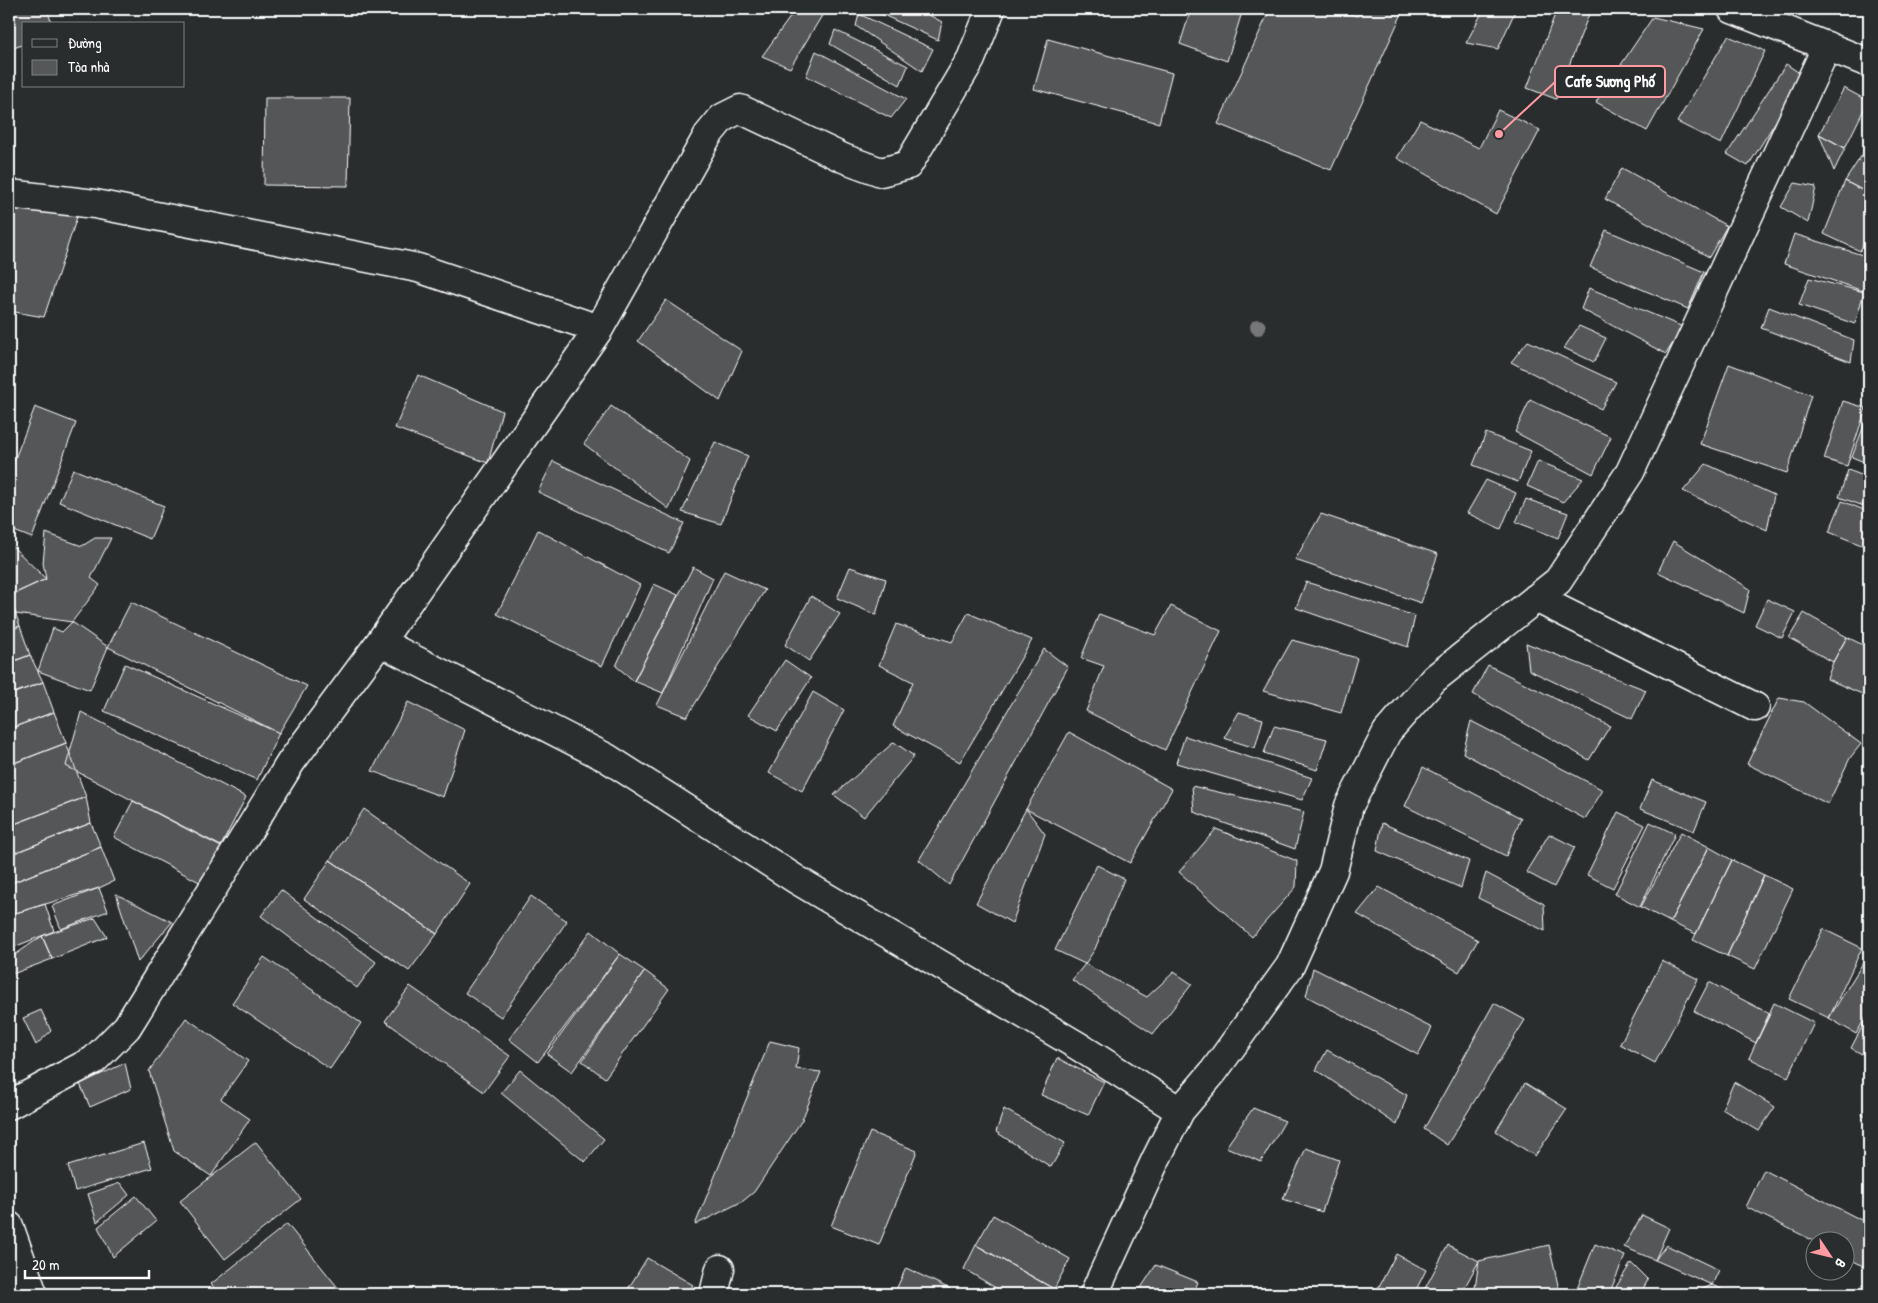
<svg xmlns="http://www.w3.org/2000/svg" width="1878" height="1303" font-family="'Patrick Hand',sans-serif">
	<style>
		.building { fill: #555758; stroke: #fff }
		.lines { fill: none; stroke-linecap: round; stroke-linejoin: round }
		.street-casing { stroke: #fff; stroke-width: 31 }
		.secondary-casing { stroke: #fff; stroke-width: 31 }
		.street { stroke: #2a2d2e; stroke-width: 28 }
		.secondary { stroke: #2a2d2e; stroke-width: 28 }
		.tree { fill: #757778 }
		.leader { fill: none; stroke: #ff9aa2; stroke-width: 2 }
		.callout-dot { fill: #ff9aa2; stroke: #2a2d2e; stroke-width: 2 }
		.callout { fill: #2a2d2e; stroke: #ff9aa2; stroke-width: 2 }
		.callout-label { font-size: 16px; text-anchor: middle; font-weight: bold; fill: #fff }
	</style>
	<rect width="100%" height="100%" fill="#2a2d2e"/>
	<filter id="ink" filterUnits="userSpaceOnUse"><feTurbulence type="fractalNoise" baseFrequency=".02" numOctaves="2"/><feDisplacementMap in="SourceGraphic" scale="10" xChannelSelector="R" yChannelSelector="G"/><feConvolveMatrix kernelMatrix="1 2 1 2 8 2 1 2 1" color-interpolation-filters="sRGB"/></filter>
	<g filter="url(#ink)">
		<!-- building -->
		<path class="building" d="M 9,9 L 47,9 L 52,24 L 24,24 L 24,44 L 9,50 Z
			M 796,9 L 826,9 L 790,68 L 762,56 Z
			M 870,9 L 918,9 L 942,22 L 938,40 Z
			M 1191,9 L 1243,9 L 1227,61 L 1180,44 Z
			M 1270,9 L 1326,9 L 1358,16 L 1361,9 L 1404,9 L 1331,170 L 1218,124 Z
			M 1484,9 L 1516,9 L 1498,49 L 1466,43 Z
			M 1557,9 L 1591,9 L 1556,99 L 1527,88 Z
			M 859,14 L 933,49 L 922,71 L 856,26 Z
			M 1653,17 L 1704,29 L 1647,131 L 1596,102 Z
			M 835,30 L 908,66 L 900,85 L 830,44 Z
			M 1728,36 L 1765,51 L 1721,144 L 1677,122 Z
			M 1048,39 L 1172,73 L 1159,123 L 1034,89 Z
			M 816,51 L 906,99 L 891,118 L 806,76 Z
			M 1786,64 L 1804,76 L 1748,166 L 1727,154 Z
			M 1844,88 L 1868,101 L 1845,148 L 1819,134 Z
			M 265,98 L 350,98 L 348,186 L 264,185 Z
			M 1498,110 L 1540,130 L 1496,214 L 1397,158 L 1420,120 L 1479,148 Z
			M 1819,134 L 1845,148 L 1834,171 Z
			M 1869,144 L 1869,194 L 1845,181 Z
			M 1622,168 L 1727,226 L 1709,257 L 1605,199 Z
			M 1845,181 L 1869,194 L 1869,232 L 1860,251 L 1824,234 Z
			M 1795,183 L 1816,187 L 1808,223 L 1781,207 Z
			M 9,204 L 77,217 L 44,317 L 9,311 Z
			M 1606,230 L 1704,272 L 1688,309 L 1590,267 Z
			M 1794,234 L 1869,257 L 1869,293 L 1784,264 Z
			M 1809,278 L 1864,292 L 1855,324 L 1799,305 Z
			M 1589,288 L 1683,327 L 1666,354 L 1581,309 Z
			M 666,300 L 742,351 L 720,401 L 638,341 Z
			M 1769,307 L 1854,340 L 1851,362 L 1761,328 Z
			M 1579,326 L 1606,338 L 1594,362 L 1564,348 Z
			M 1528,341 L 1616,382 L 1601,409 L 1511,362 Z
			M 1729,364 L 1811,395 L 1787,473 L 1700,444 Z
			M 418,375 L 502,411 L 488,463 L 395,428 Z
			M 1530,400 L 1611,437 L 1593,474 L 1515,432 Z
			M 1843,401 L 1866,408 L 1847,466 L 1824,459 Z
			M 611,406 L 690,461 L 669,509 L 584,444 Z
			M 35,407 L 76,423 L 32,538 L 9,529 L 9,474 Z
			M 1869,412 L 1869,464 L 1852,457 Z
			M 1486,433 L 1531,451 L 1518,482 L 1473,465 Z
			M 715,442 L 748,456 L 721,524 L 682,512 Z
			M 553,461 L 684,523 L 669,553 L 538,492 Z
			M 1538,461 L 1583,479 L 1563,502 L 1527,486 Z
			M 1706,464 L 1774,495 L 1767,530 L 1683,491 Z
			M 73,469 L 164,506 L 150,539 L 59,502 Z
			M 1848,470 L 1869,478 L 1869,508 L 1839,497 Z
			M 1486,480 L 1516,493 L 1501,529 L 1467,513 Z
			M 1526,499 L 1568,513 L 1558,538 L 1516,522 Z
			M 1842,501 L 1869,512 L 1869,548 L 1829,532 Z
			M 1321,514 L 1438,554 L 1421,603 L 1295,560 Z
			M 538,530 L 640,585 L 602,666 L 497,614 Z
			M 46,533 L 82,546 L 95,538 L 111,538 L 91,578 L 100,585 L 72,622 L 16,614 L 9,596 L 46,579 L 43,563 Z
			M 1673,541 L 1750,589 L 1744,613 L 1658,572 Z
			M 9,543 L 46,579 L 9,596 Z
			M 693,567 L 713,578 L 663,693 L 634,681 Z
			M 850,567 L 886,579 L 876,615 L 837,598 Z
			M 724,571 L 765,590 L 687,717 L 657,705 Z
			M 1306,582 L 1415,616 L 1408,647 L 1296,608 Z
			M 654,584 L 678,595 L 634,681 L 616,666 Z
			M 9,596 L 20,626 L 9,630 Z
			M 811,596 L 840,614 L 809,661 L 785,645 Z
			M 1767,599 L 1795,612 L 1782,638 L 1755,625 Z
			M 131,602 L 307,686 L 279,733 L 108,647 Z
			M 1171,606 L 1221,631 L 1165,750 L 1086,711 L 1104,666 L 1081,658 L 1099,614 L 1155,635 Z
			M 968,613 L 1032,640 L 960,762 L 893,726 L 913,682 L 879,665 L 896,624 L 952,642 Z
			M 1804,613 L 1847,637 L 1833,662 L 1789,638 Z
			M 72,622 L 108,647 L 90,690 L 38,671 L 53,628 L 62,632 Z
			M 20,626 L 30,655 L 9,663 L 9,630 Z
			M 1847,637 L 1869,648 L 1869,697 L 1827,679 L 1833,662 Z
			M 1292,640 L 1357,658 L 1341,713 L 1263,691 Z
			M 1526,643 L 1646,690 L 1632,719 L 1529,670 Z
			M 1044,649 L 1068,667 L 949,885 L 919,860 Z
			M 30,655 L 43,682 L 9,695 L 9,663 Z
			M 785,660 L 811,678 L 777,731 L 748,715 Z
			M 125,664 L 279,733 L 257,780 L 104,711 Z
			M 1488,665 L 1610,726 L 1589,760 L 1473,694 Z
			M 43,682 L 54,712 L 9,729 L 9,695 Z
			M 813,692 L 844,710 L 802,791 L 769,773 Z
			M 1779,698 L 1804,702 L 1861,744 L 1850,758 L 1828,804 L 1747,764 Z
			M 408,702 L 465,730 L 443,797 L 372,771 Z
			M 54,712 L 66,743 L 9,765 L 9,729 Z
			M 81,712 L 246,797 L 221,846 L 66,766 Z
			M 1239,712 L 1263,719 L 1255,748 L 1224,738 Z
			M 1471,721 L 1603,790 L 1585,819 L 1463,753 Z
			M 1274,726 L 1327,739 L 1317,770 L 1264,753 Z
			M 1069,732 L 1172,789 L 1130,863 L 1026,809 Z
			M 1185,736 L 1312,778 L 1302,800 L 1176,763 Z
			M 894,742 L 914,756 L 864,817 L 834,795 Z
			M 66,743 L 86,797 L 9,826 L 9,765 Z
			M 1423,767 L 1521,818 L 1506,856 L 1405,806 Z
			M 1652,780 L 1706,802 L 1694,831 L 1640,809 Z
			M 1192,786 L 1304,812 L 1295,849 L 1194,812 Z
			M 86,797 L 91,823 L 9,855 L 9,826 Z
			M 133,801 L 227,850 L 207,886 L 114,837 Z
			M 364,809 L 470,884 L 437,934 L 330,860 Z
			M 1026,809 L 1045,834 L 1012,923 L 976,903 Z
			M 1618,812 L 1645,825 L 1613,888 L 1587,875 Z
			M 1650,822 L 1675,834 L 1640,907 L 1615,894 Z
			M 91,823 L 101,847 L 9,884 L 9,855 Z
			M 1382,823 L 1469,861 L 1461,888 L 1377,851 Z
			M 1216,829 L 1297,861 L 1296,887 L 1252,937 L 1179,872 Z
			M 1681,832 L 1709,847 L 1670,922 L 1641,907 Z
			M 1549,834 L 1575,847 L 1554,887 L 1526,872 Z
			M 101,847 L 114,881 L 99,888 L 9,915 L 9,884 Z
			M 1709,847 L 1732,860 L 1696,934 L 1670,922 Z
			M 330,860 L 437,934 L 409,971 L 304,899 Z
			M 1732,860 L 1764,875 L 1727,956 L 1693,940 Z
			M 1869,862 L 1869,879 L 1862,875 Z
			M 1097,865 L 1124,879 L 1095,949 L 1085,964 L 1055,950 Z
			M 1486,873 L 1544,904 L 1545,931 L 1478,898 Z
			M 1764,875 L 1793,889 L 1755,969 L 1727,956 Z
			M 1379,887 L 1478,940 L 1459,972 L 1357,914 Z
			M 99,888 L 108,911 L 61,929 L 52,906 Z
			M 281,890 L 376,962 L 357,988 L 261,916 Z
			M 116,894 L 172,922 L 138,962 Z
			M 531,896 L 567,921 L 501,1017 L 465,993 Z
			M 45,904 L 54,931 L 9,949 L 9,915 Z
			M 95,918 L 107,937 L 52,959 L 42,936 Z
			M 1823,929 L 1862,948 L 1829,1018 L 1789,999 Z
			M 591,931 L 620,954 L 538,1062 L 509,1039 Z
			M 42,936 L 52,959 L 10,975 L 9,959 Z
			M 1869,953 L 1869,1011 L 1856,1034 L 1829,1018 Z
			M 620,954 L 645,971 L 572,1072 L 547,1054 Z
			M 264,957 L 361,1023 L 330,1069 L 232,1003 Z
			M 1662,961 L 1698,979 L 1655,1063 L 1620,1044 Z
			M 1085,964 L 1147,997 L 1174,972 L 1192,984 L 1153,1034 L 1072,980 Z
			M 1313,968 L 1432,1028 L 1418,1055 L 1306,996 Z
			M 645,971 L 669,989 L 605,1078 L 582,1061 Z
			M 1709,982 L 1770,1014 L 1756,1043 L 1694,1011 Z
			M 410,986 L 510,1056 L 484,1092 L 385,1021 Z
			M 1494,1003 L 1525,1020 L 1447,1145 L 1424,1129 Z
			M 1774,1003 L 1814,1023 L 1788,1077 L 1749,1058 Z
			M 41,1010 L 51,1031 L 36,1045 L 23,1018 Z
			M 1869,1014 L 1869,1058 L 1851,1048 Z
			M 186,1018 L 248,1061 L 221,1099 L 250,1119 L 211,1176 L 174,1151 L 149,1071 Z
			M 770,1041 L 799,1048 L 796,1069 L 821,1072 L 802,1120 L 754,1192 L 743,1201 L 695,1225 Z
			M 1327,1050 L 1407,1095 L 1397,1125 L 1316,1070 Z
			M 1057,1058 L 1104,1082 L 1088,1115 L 1041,1095 Z
			M 125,1063 L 131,1089 L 90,1107 L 80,1084 Z
			M 520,1070 L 604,1139 L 585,1162 L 501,1093 Z
			M 1734,1082 L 1775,1107 L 1759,1131 L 1722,1109 Z
			M 1525,1083 L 1567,1109 L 1535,1156 L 1496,1131 Z
			M 1869,1101 L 1869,1118 L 1862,1115 Z
			M 1253,1108 L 1285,1121 L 1261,1162 L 1226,1147 Z
			M 1004,1109 L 1065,1143 L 1051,1167 L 996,1132 Z
			M 870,1132 L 917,1151 L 879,1245 L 831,1226 Z
			M 256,1142 L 301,1199 L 225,1259 L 180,1201 Z
			M 144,1143 L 152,1168 L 75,1191 L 68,1166 Z
			M 1306,1148 L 1339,1160 L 1322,1212 L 1283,1199 Z
			M 1764,1170 L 1869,1224 L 1869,1269 L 1846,1257 L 1846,1240 L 1816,1242 L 1746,1207 Z
			M 120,1183 L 129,1195 L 97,1222 L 88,1194 Z
			M 136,1196 L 156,1221 L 113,1257 L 98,1227 Z
			M 993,1215 L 1070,1259 L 1054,1289 L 976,1245 Z
			M 1642,1215 L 1669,1228 L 1655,1260 L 1624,1247 Z
			M 287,1224 L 343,1294 L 219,1294 L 211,1284 Z
			M 1595,1244 L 1625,1256 L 1609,1294 L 1575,1294 Z
			M 976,1245 L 1054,1289 L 1050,1294 L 1006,1294 L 964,1269 Z
			M 1448,1245 L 1479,1261 L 1461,1294 L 1422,1294 Z
			M 1549,1245 L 1560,1294 L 1474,1294 L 1479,1261 Z
			M 1666,1245 L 1719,1270 L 1712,1285 L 1655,1260 Z
			M 1396,1254 L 1426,1270 L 1414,1294 L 1375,1294 Z
			M 647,1258 L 693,1285 L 688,1294 L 625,1294 Z
			M 1631,1263 L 1648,1280 L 1640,1294 L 1622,1294 L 1616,1287 Z
			M 1156,1265 L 1198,1282 L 1193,1294 L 1137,1294 Z
			M 906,1268 L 950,1289 L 947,1294 L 894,1294 Z
			M 1712,1285 L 1732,1294 L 1691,1294 Z"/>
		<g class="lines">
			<!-- street casing -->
			<g class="street-casing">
				<path id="street" d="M 9,194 L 95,204 L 418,268 L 599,329
					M 1536,598 L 1755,707
					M 380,642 L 607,758 L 797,880 L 1078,1046 L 1180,1111
					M 9,1105 L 94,1060 L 127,1027 L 291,762 L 380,642 L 599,329 L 708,135 L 722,118 L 740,109 L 843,158 L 881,172 L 908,165 L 971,59 L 991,9
					M 714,1294 L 720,1269
					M 1094,1294 L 1155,1161 L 1180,1111 L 1214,1071 L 1290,966 L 1333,871 L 1349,806 L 1387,732 L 1434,679 L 1558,581 L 1630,472 L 1827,46"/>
			</g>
			<!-- secondary casing -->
			<g class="secondary-casing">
				<path id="secondary" d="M 1732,9 L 1869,63
					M 9,1226 L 33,1294"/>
			</g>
			<!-- street -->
			<use href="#street" class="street"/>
			<!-- secondary -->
			<use href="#secondary" class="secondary"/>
		</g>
		<!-- trees -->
		<circle class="tree" cx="1258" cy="327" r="8"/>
	</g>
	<!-- callouts -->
	<path class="leader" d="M1499 134L1555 82"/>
	<circle class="callout-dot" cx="1499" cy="134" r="5"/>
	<rect class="callout" x="1555" y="66" width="110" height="31" rx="5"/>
	<g class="callout-label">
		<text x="1610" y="87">Cafe Sương Phố</text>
	</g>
	<!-- margin -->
	<rect width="1878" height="1303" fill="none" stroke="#2a2d2e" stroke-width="30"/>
	<rect x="15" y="15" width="1848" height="1273" fill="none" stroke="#fff" stroke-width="2" filter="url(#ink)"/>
	<!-- legend -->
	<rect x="22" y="22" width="162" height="65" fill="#2a2d2e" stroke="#7f8182"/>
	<rect x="32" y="39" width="25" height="8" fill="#2a2d2e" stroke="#7f8182"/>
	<text x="68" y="48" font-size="15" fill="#ffffff">Đường</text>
	<rect x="32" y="60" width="25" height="15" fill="#555758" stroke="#7f8182"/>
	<text x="68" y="72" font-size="15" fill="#ffffff">Tòa nhà</text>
	<!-- north arrow -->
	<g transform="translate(1830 1256) rotate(125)"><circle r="24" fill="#2a2d2e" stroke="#7f8182"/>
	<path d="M0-4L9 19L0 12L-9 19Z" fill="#ff9aa2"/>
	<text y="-8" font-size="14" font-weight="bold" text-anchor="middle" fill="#ffffff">B</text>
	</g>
	<!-- scale -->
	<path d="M25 1270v8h124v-8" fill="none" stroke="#ffffff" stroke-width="2.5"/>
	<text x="32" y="1270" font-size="15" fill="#ffffff" stroke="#2a2d2e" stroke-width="4" paint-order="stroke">20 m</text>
</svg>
